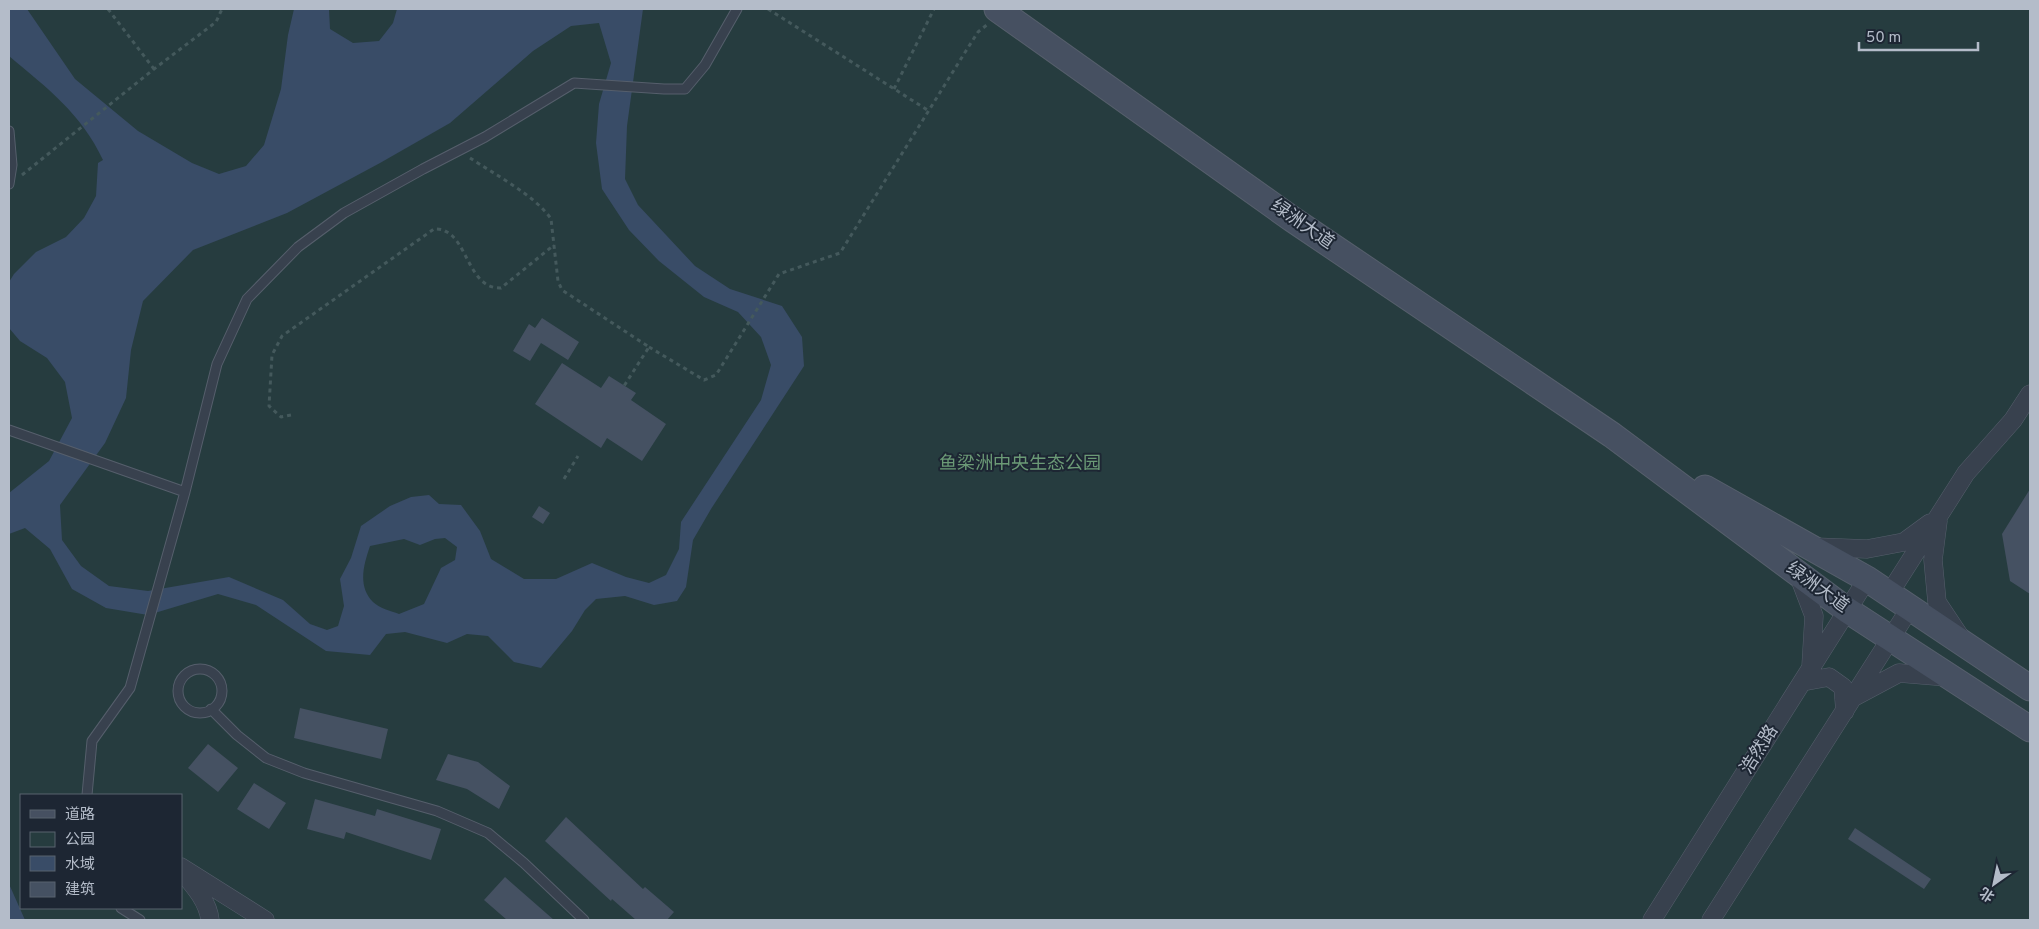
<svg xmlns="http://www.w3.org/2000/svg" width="2039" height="929" font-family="Overpass,'Noto Sans SC',sans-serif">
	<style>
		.green { fill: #263c3f; fill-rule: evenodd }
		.water { fill: #394c67; fill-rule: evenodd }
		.building { fill: #455162 }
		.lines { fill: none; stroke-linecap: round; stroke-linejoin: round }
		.lane-casing { stroke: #565f6c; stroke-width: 11 }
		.street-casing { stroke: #565f6c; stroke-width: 19 }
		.secondary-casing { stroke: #565f6c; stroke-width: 27 }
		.path { stroke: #44595c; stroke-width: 3; stroke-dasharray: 4 4; stroke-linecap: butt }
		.lane { stroke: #38414e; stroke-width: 9 }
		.street { stroke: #38414e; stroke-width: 18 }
		.secondary { stroke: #465061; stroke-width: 25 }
		.labels { text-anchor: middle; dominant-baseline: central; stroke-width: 4; stroke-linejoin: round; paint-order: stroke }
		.street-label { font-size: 18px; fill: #b4bcc9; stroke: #1d2633 }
		.park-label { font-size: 18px; fill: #6b9a76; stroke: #1d2633 }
	</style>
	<rect width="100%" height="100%" fill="#242f3e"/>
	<!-- green -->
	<path class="green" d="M 9,9 L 2030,9 L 2030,920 L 9,920 ZM 21,795 L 181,795 L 181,908 L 21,908 Z"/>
	<!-- water -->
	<path class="water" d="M 9,9 L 27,9 L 75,79 L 138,131 L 192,163 L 219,174 L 246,166 L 264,145 L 281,89 L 288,35 L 294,9 L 329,9 L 330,29 L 353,43 L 379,41 L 393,23 L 397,9 L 643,9 L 627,126 L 625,179 L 638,205 L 695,266 L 730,289 L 782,306 L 802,337 L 804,366 L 711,509 L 693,540 L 686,587 L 677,601 L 654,605 L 625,596 L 596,599 L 585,610 L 572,631 L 541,668 L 514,662 L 488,636 L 467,634 L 447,643 L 405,632 L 386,634 L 370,655 L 326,651 L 256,605 L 218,594 L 148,615 L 106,608 L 72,589 L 50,549 L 25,528 L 9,534 L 9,493 L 49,461 L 72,418 L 65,382 L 47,358 L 20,341 L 9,328 L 9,282 L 14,274 L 36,252 L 66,237 L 84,218 L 96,196 L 98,163 L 103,160 C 81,113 47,88 9,56 ZM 599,23 L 611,63 L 599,104 L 596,143 L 602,189 L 629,230 L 659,261 L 704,297 L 738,312 L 761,337 L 771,365 L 761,400 L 681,522 L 679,549 L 666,575 L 649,583 L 626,577 L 592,563 L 556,579 L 524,579 L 491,559 L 480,531 L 461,505 L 439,504 L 429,495 L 411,497 L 390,506 L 361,526 L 351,558 L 340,579 L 344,606 L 338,626 L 327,630 L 310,624 L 283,600 L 229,577 L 148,591 L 109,586 L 81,566 L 62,540 L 60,505 L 105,443 L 126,398 L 131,350 L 143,301 L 193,250 L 287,213 L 380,163 L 450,123 L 533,51 L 571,26 ZM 445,538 L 457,547 L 455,560 L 441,568 L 424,604 L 399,614 C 391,611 379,608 373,602 C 357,586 364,564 370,546 L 404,539 L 420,545 L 435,539 Z
		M 9,884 L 25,920 L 9,920 Z"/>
	<!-- building -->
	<path class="building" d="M 542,318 L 579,342 L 568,360 L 541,343 L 530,361 L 513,351 L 529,324 L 535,328 Z
		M 562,363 L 601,388 L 609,376 L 636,393 L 631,400 L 666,424 L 642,461 L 607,438 L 601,448 L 535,404 Z
		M 2030,489 L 2030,594 L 2010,581 L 2002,534 Z
		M 539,506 L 550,513 L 543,524 L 532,517 Z
		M 300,708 L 388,729 L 381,759 L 294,738 Z
		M 208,744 L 238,768 L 218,792 L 188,768 Z
		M 448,754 L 478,762 L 510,786 L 499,809 L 467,789 L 436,780 Z
		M 254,783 L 286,803 L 269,829 L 237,809 Z
		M 315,799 L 375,816 L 377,809 L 441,829 L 431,860 L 346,832 L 344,839 L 307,829 Z
		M 566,817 L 643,889 L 645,887 L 674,912 L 667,920 L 636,920 L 612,899 L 611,901 L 545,841 Z
		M 1855,828 L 1931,879 L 1924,889 L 1848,839 Z
		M 505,877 L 554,920 L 507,920 L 484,900 Z"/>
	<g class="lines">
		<!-- lane casing -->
		<g class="lane-casing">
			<path id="lane" d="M 9,131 L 12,165 L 9,184
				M 9,430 L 185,492
				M178 691a22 22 0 1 1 44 0a22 22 0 1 1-44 0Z
				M 211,709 L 237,735 L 266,758 L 304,773 L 437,811 L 488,833 L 524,863 L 584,920
				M 87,795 L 92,741 L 130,688 L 185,492 L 217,364 L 247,299 L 298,247 L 344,213 L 423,169 L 485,137 L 574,83 L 664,89 L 685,89 L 705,65 L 737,9
				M 121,908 L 140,920"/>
		</g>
		<!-- street casing -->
		<g class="street-casing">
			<path id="street" d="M 1938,521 L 1933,560 L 1937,602 L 1961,638
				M 1815,547 L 1867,549 L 1904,542 L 1930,523
				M 1798,574 L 1814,616 L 1811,666
				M 1889,594 L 1966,473 L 2013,420 L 2030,394
				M 1802,682 L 1829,677 L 1843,687 L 1845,711
				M 1854,697 L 1899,673 L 1947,677
				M 181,867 L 265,920
				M 183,873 C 195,887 208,902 210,920
				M 1652,920 L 1867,579
				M 1711,920 L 1910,608"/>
		</g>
		<!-- secondary casing -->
		<g class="secondary-casing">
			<path id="secondary" d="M 997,9 L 1292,219 L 1612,435 L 1847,610 L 2030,729
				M 1705,488 L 1867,579 L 2030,688"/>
		</g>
		<!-- path -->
		<path class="path" d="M 108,9 L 154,69
			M 768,9 L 929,111
			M 894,89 L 934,9
			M 470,158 C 494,174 536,196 551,219 L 558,281 L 562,290 L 649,347 L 624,386
			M 22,175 L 154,69 L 216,22 L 222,9
			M 649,347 L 704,380 L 716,375 L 779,274 L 840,253 L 964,54 L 978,32 L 988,24
			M 291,415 L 281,417 L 269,406 L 272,355 L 282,336 L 434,229 C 437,229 442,229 445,231 C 468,241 469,289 501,288 L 554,245
			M 564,479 L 578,456"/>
		<!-- lane -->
		<use href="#lane" class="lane"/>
		<!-- street -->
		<use href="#street" class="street"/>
		<!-- secondary -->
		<use href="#secondary" class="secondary"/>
	</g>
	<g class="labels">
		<!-- street labels -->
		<g class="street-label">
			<text transform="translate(1302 225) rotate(35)">绿洲大道</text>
			<text transform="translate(1817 588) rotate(36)">绿洲大道</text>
			<text transform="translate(1760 750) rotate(-58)">浩然路</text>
		</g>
		<!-- park labels -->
		<g class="park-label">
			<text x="1020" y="464">鱼梁洲中央生态公园</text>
		</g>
	</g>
	<!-- border -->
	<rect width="2039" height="929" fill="none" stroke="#b4bcc9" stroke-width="20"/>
	<!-- legend -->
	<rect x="20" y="794" width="162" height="115" fill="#1d2633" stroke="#59626f"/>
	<rect x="30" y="810" width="25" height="8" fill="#465061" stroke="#59626f"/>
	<text x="65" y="819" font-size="15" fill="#b4bcc9">道路</text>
	<rect x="30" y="832" width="25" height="15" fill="#263c3f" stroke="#59626f"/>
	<text x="65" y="844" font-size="15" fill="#b4bcc9">公园</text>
	<rect x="30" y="856" width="25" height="15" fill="#394c67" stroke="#59626f"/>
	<text x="65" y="869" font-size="15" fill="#b4bcc9">水域</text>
	<rect x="30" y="882" width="25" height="15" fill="#455162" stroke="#59626f"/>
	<text x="65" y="894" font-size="15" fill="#b4bcc9">建筑</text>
	<!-- north arrow -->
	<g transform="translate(1994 884) rotate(213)" stroke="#1d2633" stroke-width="4" paint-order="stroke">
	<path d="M0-4L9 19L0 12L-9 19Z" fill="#b4bcc9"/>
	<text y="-8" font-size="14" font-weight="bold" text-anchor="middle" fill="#b4bcc9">北</text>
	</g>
	<!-- scale -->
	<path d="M1859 42v8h119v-8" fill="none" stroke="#b4bcc9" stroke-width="2.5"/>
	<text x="1866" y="42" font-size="15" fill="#b4bcc9" stroke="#1d2633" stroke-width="4" paint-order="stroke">50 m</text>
</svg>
